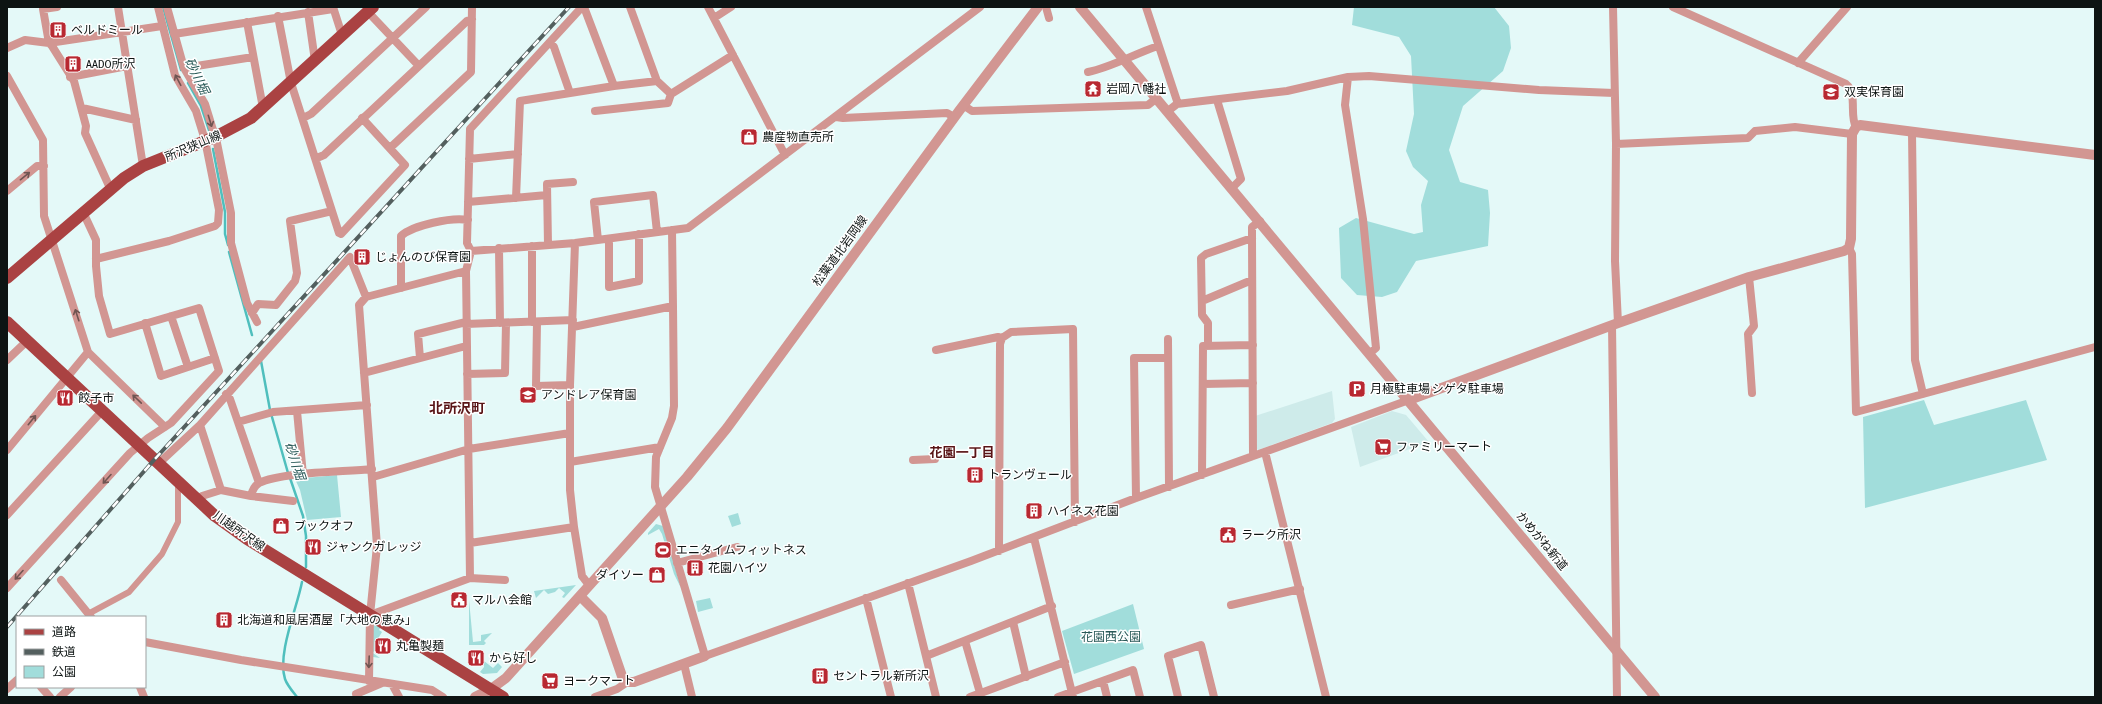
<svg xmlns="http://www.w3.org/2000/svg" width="2102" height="704" font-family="'Asap Condensed','Noto Sans JP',sans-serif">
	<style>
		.built { fill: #ceebea }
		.green { fill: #a1dddb }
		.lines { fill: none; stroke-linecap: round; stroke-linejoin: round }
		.stream { stroke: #4fbfbd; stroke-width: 2.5 }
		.pedestrian { stroke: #d29692; stroke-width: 6 }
		.minor { stroke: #d29692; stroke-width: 8 }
		.tertiary { stroke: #d29692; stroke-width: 10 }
		.primary { stroke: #aa4242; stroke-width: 12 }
		.rail-casing { stroke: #535f5e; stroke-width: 4 }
		.rail { stroke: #fff; stroke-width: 2.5; stroke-dasharray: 8; stroke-linecap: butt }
		.oneway { stroke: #705552 }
		.labels { text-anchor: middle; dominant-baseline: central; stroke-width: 3; stroke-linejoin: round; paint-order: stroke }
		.poi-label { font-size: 12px; fill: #0d1413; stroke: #fff; text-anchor: start }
		.street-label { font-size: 12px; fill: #0d1413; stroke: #fff }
		.park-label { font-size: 12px; fill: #295958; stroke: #fff }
		.water-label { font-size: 13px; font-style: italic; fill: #295a58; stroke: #fff }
		.neighbourhood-label { font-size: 13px; font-weight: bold; fill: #591416; stroke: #fff }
		.quarter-label { font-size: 14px; font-weight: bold; fill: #591416; stroke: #fff }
	</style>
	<rect width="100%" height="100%" fill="#e4f9f8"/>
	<!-- built -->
	<path class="built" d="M 1332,391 L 1335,419 L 1332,423 L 1258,450 L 1256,448 L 1255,416 Z
		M 1392,411 L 1406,415 L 1429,442 L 1360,467 L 1351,427 Z"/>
	<!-- green -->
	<path class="green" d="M 1354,7 L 1494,7 L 1509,26 L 1511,48 L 1503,71 L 1463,106 L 1449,150 L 1460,182 L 1488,190 L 1490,213 L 1488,246 L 1416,261 L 1397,292 L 1382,297 L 1357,295 L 1341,278 L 1339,228 L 1356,218 L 1414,234 L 1423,232 L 1421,205 L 1428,181 L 1413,167 L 1406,151 L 1414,114 L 1411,56 L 1399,37 L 1352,25 Z
		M 1924,400 L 1934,425 L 2026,400 L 2047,460 L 1865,508 L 1863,417 Z
		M 337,475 L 341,517 L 307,520 L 300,490 L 295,479 Z
		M 738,513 L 741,524 L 732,527 L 728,516 Z
		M 656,524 L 663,526 L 681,588 L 674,574 L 662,534 L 659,529 L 648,535 L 648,533 Z
		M 576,585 L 564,598 L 562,597 L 565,593 L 559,588 L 555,592 L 548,594 L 544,590 L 536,598 L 534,591 Z
		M 710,598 L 713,608 L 698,612 L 696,601 Z
		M 469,600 L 473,642 L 481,641 L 481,635 L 492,633 L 484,641 L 486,643 L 484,645 L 469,645 Z
		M 1133,604 L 1144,649 L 1074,674 L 1062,631 Z
		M 372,621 L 381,627 L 379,630 L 382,632 L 376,642 L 378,644 L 373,653 L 380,658 L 373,657 Z
		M 484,661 L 493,668 L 498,663 L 502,667 L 497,673 L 483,674 L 480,672 L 484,667 Z"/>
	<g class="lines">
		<!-- stream -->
		<path class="stream" d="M 163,7 L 181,70
			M 188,83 L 201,106 L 209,130
			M 213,149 L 225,212 L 225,234 L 228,245
			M 229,252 L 252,335
			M 261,361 L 270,410 L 288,473
			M 290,478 L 303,516 L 306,536 L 306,567
			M 297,697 C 293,692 287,685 285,679 C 277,654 297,608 302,582"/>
		<!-- pedestrian -->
		<path class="pedestrian" d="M 88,614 L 129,592 L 162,554 L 178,522 L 178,482"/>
		<!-- minor -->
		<path class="minor" d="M 57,7 L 43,9 L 49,43 L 162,26
			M 118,7 L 143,166
			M 167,7 L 184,68 L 205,104 L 217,143 L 231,213 L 231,243 L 247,303 L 257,322
			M 333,7 L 342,35
			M 584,7 L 614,86
			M 630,7 L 657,81
			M 708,7 L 785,155
			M 1046,7 L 1049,18
			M 1146,7 L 1178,104
			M 1613,7 L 1616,144 L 1615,261 L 1618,323
			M 1673,7 L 1846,84 C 1858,94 1849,115 1856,127
			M 308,12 L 315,61
			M 368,12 L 419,66
			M 278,16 L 291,83 L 339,233 L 341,234 L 405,165 L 362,118
			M 714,18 L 731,7
			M 247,22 L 263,108
			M 174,34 L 333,9
			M 550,42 L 554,47 L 570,93
			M 7,48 L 25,40 L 49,43 L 52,46 L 74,81 L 86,126 L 85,133 L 110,188
			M 1798,63 L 1847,7
			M 184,68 L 253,57
			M 1088,72 C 1112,67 1134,54 1158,46
			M 7,76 L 43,140 L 44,216 L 88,352 L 165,427
			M 70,77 L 127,66
			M 1348,77 L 1345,105 L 1363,219 L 1376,348 L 1370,353
			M 1217,100 L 1241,179 L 1232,188
			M 963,105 L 972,111 L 1148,105 L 1157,98
			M 82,108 L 136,120
			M 595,111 L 668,103 L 671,94
			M 1168,111 L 1177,104 L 1287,91 L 1348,77 L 1369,76 L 1539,90 L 1614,93
			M 836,117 L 843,118 L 947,113 L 954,117
			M 303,118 L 311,114 L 426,7
			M 1616,144 L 1748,138 L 1755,131 L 1795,127 L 1852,134
			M 390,148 L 471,72 L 472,7
			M 317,158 L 324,155 L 467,21 L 472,19
			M 469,159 L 518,154
			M 7,191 L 37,166 L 44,166
			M 516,198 L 520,101 L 614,86 L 657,81 L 671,94 L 733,55
			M 468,202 L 547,195
			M 609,239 L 609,287 L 639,281 L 639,234
			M 598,240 L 594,202 L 653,195 L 657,232
			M 575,243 L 570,385 L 570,490 L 574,527 L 582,576 L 589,585
			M 548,245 L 547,184 L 573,182
			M 532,246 L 532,322
			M 499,248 L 500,323
			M 1849,248 L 1852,254 L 1856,412 L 1923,394 L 1915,360 L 1912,133
			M 471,251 L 467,243 L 470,129 L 582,7
			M 96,259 L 169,241 L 215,226 L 218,223 L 219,210 L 205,140 L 196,111 L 175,75 L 158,7
			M 1749,277 L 1754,326 L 1748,334 L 1752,393
			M 401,288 L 401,236 C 413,225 452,217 468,220
			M 366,297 L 359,305 L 377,546 L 370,615 L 369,681
			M 1202,301 L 1252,280
			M 673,306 L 674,406 L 672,418 L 656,457 L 655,487 L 705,656 L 971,561 L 1136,498 L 1409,400
			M 252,313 L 258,304 L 276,305 L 295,281 L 297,273 L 290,221 L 332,211
			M 171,316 L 188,367
			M 537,322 L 536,386 L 570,385
			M 145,323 L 161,376 L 215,358
			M 466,324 L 573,320
			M 1612,325 L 1617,697
			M 573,327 L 673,306 L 672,230
			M 1168,339 L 1169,487
			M 1208,346 L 1208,323 L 1202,315 L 1201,258 L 1206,254 L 1252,238
			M 936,350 L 998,337 L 1002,338 L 1011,332 L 1073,329 L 1075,522
			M 420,358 L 418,334 L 466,322
			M 7,360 L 27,341
			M 364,373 L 466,346
			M 467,374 L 505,373 L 506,323
			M 1203,384 L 1253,383
			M 226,394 L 230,399 L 259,483
			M 1923,394 L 2095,347
			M 297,411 L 303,475
			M 238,422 L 273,412 L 367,405
			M 200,425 L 221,490 L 251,496 L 293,501
			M 7,450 L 88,352
			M 1265,452 L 1326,697
			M 1253,456 L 1252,238 L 1252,227 L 1260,221
			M 913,460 L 935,459
			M 570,462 L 660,447
			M 158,464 L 200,425 L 350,257 L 366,297 L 466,271
			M 1202,475 L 1203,346 L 1253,345
			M 373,477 L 469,449 L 570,433
			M 251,496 C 252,491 254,486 259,483 C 281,472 345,472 372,469
			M 1136,498 L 1134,358 L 1168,358
			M 196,500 L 202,496 L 221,490
			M 7,515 L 102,411
			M 1034,538 L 1073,697
			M 470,543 L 574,527
			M 999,551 L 1000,344 L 1002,338
			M 677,563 L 737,547
			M 470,578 L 505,580
			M 61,580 L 91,617
			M 908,583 L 936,697
			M 7,588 L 130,453 L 148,438 L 171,423 L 219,371 L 199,308 L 110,334 L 99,296 L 96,266 L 96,240 L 83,212
			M 866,598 L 891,697
			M 1231,605 L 1300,589
			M 370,615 L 470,578 L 466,271 L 471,251 L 575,243 L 688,228 L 980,7
			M 1013,622 L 1026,677
			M 965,641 L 980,693
			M 145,642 L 241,660 L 432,690 L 443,697
			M 926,656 L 1052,606
			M 684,664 L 692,697
			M 1103,681 L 1107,697
			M 392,684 L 399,697
			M 41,687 L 50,697
			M 140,687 L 144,697
			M 7,689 L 17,680
			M 60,697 L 71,687
			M 357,697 L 356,694 L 382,683
			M 595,697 L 617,689 L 626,683
			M 970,697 L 1065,662
			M 1058,697 L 1133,670 L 1140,697
			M 1178,697 L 1168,656 L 1201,645 L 1214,697"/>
		<!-- tertiary -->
		<path class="tertiary" d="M 1080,7 L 1655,697
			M 1409,400 L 1618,323 L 1749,277 L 1844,251 L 1849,248 L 1851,239 L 1852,134 L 1856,127 L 1860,125 L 2095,155
			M 580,596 L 602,618 L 624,682 L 634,682 L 705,656
			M 475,697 L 491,689 L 506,678 L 687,477 L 727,428 L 959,111 L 1038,7"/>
		<!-- primary -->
		<path class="primary" d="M 7,278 L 124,178 L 143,166 L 215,137 L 251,118 L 373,7
			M 7,322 L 215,516 L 247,539 L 503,697"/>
		<!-- rail casing -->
		<g class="rail-casing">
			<path id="rail" d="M 7,627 L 154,460 L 569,7"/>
		</g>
		<!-- rail -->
		<use href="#rail" class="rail"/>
	</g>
	<!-- one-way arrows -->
	<defs><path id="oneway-shaft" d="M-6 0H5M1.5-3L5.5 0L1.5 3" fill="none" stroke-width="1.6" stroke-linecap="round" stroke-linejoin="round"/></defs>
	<g class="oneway">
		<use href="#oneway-shaft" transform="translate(178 80) rotate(-118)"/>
		<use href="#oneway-shaft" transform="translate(210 121) rotate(73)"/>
		<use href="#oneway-shaft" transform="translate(25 176) rotate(-39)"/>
		<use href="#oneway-shaft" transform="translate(77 315) rotate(-108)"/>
		<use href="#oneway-shaft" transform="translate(137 399) rotate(-136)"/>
		<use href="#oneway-shaft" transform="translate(32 420) rotate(-51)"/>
		<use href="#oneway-shaft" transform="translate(107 479) rotate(132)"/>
		<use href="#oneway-shaft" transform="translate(19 575) rotate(132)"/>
		<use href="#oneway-shaft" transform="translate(369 662) rotate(92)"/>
	</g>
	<!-- icons -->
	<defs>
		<g id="building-square" transform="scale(0.9)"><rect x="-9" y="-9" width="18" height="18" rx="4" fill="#b82831" stroke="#fff"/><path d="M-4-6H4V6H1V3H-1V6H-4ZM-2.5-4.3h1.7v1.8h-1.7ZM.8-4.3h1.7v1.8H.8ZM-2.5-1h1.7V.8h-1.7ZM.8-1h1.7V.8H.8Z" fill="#fff"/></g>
		<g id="temple-square" transform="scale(0.9)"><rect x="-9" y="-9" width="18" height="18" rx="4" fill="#b82831" stroke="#fff"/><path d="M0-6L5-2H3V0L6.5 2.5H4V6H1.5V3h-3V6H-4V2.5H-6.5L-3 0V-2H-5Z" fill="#fff"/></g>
		<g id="school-square" transform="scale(0.9)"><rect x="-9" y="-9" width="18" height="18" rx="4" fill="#b82831" stroke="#fff"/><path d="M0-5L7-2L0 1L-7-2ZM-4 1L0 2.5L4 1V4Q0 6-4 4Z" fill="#fff"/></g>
		<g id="shop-square" transform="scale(0.9)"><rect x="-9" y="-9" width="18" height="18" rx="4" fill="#b82831" stroke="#fff"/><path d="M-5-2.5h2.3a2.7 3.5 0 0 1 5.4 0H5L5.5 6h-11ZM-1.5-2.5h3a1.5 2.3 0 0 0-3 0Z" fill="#fff"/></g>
		<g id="parking-square" transform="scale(0.9)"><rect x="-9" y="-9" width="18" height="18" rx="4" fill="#b82831" stroke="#fff"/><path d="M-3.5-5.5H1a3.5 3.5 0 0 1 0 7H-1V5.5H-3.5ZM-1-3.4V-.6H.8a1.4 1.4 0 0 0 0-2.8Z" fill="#fff"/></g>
		<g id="restaurant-square" transform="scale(0.9)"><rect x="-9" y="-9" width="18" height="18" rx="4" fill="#b82831" stroke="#fff"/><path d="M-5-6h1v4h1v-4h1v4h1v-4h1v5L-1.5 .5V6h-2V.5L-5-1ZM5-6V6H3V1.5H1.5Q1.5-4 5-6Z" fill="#fff"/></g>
		<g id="supermarket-square" transform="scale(0.9)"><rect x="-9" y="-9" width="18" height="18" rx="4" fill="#b82831" stroke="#fff"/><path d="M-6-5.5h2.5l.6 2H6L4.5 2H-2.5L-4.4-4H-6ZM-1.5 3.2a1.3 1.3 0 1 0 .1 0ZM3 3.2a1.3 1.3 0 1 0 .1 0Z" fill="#fff"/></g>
		<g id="civic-square" transform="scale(0.9)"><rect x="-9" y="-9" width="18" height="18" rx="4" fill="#b82831" stroke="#fff"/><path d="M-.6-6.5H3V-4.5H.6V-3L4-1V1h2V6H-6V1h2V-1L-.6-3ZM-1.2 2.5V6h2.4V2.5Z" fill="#fff"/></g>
		<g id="stadium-square" transform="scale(0.9)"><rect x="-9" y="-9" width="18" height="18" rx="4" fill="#b82831" stroke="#fff"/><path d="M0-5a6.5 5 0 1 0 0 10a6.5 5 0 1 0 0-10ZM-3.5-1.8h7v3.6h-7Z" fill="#fff"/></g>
	</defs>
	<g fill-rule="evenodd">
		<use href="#building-square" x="58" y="30"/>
		<use href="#building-square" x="73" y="64"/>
		<use href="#temple-square" x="1093" y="89"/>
		<use href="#school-square" x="1831" y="92"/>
		<use href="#shop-square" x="749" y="137"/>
		<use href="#building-square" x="362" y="257"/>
		<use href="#parking-square" x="1357" y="389"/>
		<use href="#school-square" x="528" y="395"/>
		<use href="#restaurant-square" x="65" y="398"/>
		<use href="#supermarket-square" x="1383" y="447"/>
		<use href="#building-square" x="975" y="475"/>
		<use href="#building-square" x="1034" y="511"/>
		<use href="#shop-square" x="281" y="526"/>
		<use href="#civic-square" x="1228" y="535"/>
		<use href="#restaurant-square" x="313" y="547"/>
		<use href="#stadium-square" x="663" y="550"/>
		<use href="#building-square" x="695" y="568"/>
		<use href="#shop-square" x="657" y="575"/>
		<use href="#civic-square" x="459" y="600"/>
		<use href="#building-square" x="224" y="620"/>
		<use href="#restaurant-square" x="383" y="646"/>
		<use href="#restaurant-square" x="476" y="658"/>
		<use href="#building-square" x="820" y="676"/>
		<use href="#supermarket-square" x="550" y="681"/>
	</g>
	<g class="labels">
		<!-- poi labels -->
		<g class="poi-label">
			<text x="71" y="30">ベルドミール</text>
			<text x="86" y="64">AADO所沢</text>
			<text x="1106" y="89">岩岡八幡社</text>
			<text x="1844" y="92">双実保育園</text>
			<text x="762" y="137">農産物直売所</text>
			<text x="375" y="257">じょんのび保育園</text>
			<text x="1370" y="389">月極駐車場 シゲタ駐車場</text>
			<text x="541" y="395">アンドレア保育園</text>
			<text x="78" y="398">餃子市</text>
			<text x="1396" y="447">ファミリーマート</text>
			<text x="988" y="475">トランヴェール</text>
			<text x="1047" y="511">ハイネス花園</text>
			<text x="294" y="526">ブックオフ</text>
			<text x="1241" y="535">ラーク所沢</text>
			<text x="326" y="547">ジャンクガレッジ</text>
			<text x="676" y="550">エニタイムフィットネス</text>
			<text x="708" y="568">花園ハイツ</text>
			<text x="644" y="575" text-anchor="end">ダイソー</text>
			<text x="472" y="600">マルハ会館</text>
			<text x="237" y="620">北海道和風居酒屋「大地の恵み」</text>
			<text x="396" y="646">丸亀製麺</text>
			<text x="489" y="658">から好し</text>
			<text x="833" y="676">セントラル新所沢</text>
			<text x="563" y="681">ヨークマート</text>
		</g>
		<!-- street labels -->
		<g class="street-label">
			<text transform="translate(193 146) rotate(-23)">所沢狭山線</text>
			<text transform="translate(840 251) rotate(-54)">松葉道北岩岡線</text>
			<text transform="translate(239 531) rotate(35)">川越所沢線</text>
			<text transform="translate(1542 541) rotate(50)">かめがね新道</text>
		</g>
		<!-- park labels -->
		<g class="park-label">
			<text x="1111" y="637">花園西公園</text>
		</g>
		<!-- water labels -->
		<g class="water-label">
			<text transform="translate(197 76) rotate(64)">砂川堀</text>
			<text transform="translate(295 461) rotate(72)">砂川堀</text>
		</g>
		<!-- neighbourhood labels -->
		<g class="neighbourhood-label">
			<text x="962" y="452">花園一丁目</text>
		</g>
		<!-- quarter labels -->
		<g class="quarter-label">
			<text x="457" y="408">北所沢町</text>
		</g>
	</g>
	<!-- border -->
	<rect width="2102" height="704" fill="none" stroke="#0d1413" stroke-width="16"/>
	<!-- legend -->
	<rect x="16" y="616" width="130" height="72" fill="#ffffff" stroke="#9ea1a1"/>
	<rect x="24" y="629" width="20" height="6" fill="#aa4242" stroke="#9ea1a1"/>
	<text x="52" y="636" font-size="12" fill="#0d1413">道路</text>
	<rect x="24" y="649" width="20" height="6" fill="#535f5e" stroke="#9ea1a1"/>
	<text x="52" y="656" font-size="12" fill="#0d1413">鉄道</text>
	<rect x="24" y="666" width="20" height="12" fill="#a1dddb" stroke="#9ea1a1"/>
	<text x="52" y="676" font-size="12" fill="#0d1413">公園</text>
</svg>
